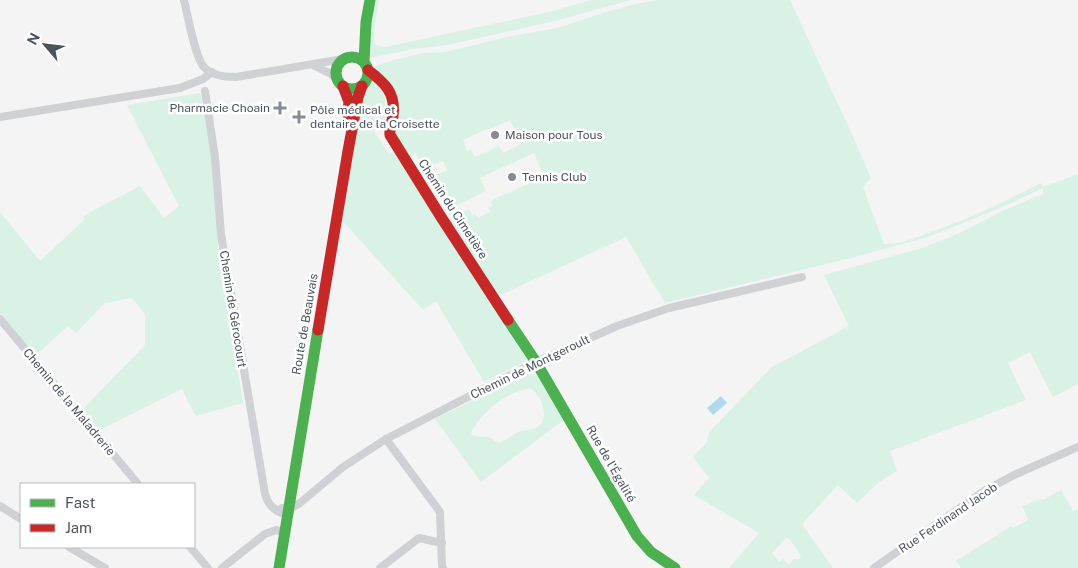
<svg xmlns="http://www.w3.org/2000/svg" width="1078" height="568" font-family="'Public Sans',sans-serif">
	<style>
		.green { fill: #daf1e6; fill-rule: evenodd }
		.water { fill: #b0d9ed }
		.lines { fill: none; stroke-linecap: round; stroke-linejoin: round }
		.street { stroke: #cfd1d4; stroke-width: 8 }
		.fast { stroke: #4caf50; stroke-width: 11 }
		.jam { stroke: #c62828; stroke-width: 11 }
		.poi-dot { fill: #868b94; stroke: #fff; stroke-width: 2 }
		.labels { text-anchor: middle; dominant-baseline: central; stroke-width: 5; stroke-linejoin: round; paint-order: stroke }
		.poi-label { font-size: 12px; fill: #4b5360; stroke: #fff; text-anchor: start }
		.street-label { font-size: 12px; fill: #4b5360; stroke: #fff }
	</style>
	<rect width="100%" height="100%" fill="#f4f4f4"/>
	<!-- green -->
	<path class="green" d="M 375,0 L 379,0 L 374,31 L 375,44 L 379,46 L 385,47 L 553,11 L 591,0 L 631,0 L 555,21 L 448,45 L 413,49 L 370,58 L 367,43 Z
		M 658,0 L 790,0 L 850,130 L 871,178 L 863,187 L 884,244 C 897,245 913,239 925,234 C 965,221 1003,202 1041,183 L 1043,187 L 1078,174 L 1078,384 L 1053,397 L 1030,352 L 1008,363 L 1026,400 L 890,451 L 897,471 L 878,483 L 857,503 L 838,485 L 802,524 L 833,568 L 729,568 L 759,533 L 694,495 L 709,478 L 693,457 L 707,442 L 709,432 L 772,367 L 849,326 L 824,275 L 922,248 L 960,233 L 1000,212 L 1043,194 L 1043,188 L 998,209 L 931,236 L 855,257 L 665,303 L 626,237 L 498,296 L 449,221 L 451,217 L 469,209 L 472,215 L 475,214 L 478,218 L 490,212 L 488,207 L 493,206 L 490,201 L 544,177 L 534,153 L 480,178 L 486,191 L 442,212 L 446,205 L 427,174 L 430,172 L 434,176 L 447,170 L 443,161 L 424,168 L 415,153 L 409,159 L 393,134 L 396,118 L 373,67 L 390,61 L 423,53 L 445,52 L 511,36 L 557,28 L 606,12 L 635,4 ZM 510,120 L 521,144 L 503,153 L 499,146 L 475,157 L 471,149 L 467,151 L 463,140 L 487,129 L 488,130 ZM 788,538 L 795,546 L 801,557 L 799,559 L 794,559 L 789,565 L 783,559 L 779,562 L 772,553 L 785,539 Z
		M 372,80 C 387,91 388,106 384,124 L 374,131 L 389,154 L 396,150 L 528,356 L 525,362 L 484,382 L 436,301 L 423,310 L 339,217 L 364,94 Z
		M 200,93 L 208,124 L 217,207 L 218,248 L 243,403 L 196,416 L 182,389 L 100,430 L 83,409 L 145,345 L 145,314 L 132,298 L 105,303 L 76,333 L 68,326 L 35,356 L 0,313 L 0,212 L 40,261 L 84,220 L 83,216 L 140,186 L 164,218 L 179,206 L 127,105 Z
		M 528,373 L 539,376 L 565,419 L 481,482 L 435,419 ZM 530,388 C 541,395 551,418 537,427 C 531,430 524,430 518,432 C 512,435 507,440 501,442 C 497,443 494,440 491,438 C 484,435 478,438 472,435 L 471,432 C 485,409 504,394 530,388 Z
		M 1061,490 L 1073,511 L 1078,509 L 1078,568 L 961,568 L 956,561 L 1011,526 L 1013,528 L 1028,520 L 1022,506 L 1042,499 L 1043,500 Z"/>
	<!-- water -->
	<path class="water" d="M 721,396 L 727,403 L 713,415 L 707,408 Z"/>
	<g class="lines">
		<!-- street -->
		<path class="street" d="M 184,0 C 188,16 194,53 203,66 C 211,76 225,77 236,77 L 343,59
			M 313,65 L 331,74 L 337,80
			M 205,91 L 215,157 L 221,234 L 265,494 C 268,506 276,512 287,515
			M 0,117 L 180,88 L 203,79 L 212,72
			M 0,319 L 138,484
			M 386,439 L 440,512 L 442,566 L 443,568
			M 0,506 L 21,519
			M 282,508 L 291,508 L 300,503 L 343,467 L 386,439 L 536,362 L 617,326 L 669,308 L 802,277
			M 69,547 L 105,568
			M 190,547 L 208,568
			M 222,568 L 265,534 L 276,530 L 284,532
			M 380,568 L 419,538 L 442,543
			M 874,568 L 984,491 L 1016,474 L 1078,447"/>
		<!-- fast -->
		<path class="fast" d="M336 73a16 16 0 1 1 32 0a16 16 0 1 1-32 0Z
			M 364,62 L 366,22 L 370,0
			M 508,320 L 536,362 L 637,536 L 651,552 L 675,568
			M 279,568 L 318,330"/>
		<!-- jam -->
		<path class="jam" d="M 368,70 C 385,83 396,93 393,116 C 392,122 389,128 390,135 L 441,217 L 508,320
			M 343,86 L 349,102 L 348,116
			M 318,330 L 348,151 L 358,97 L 362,86"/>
	</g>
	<!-- markers -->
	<g class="poi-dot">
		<path d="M277.5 100.5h5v5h5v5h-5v5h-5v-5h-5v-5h5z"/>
		<path d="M296.5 109.5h5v5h5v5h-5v5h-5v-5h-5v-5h5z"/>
		<circle cx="495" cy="135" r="5"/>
		<circle cx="512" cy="177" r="5"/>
	</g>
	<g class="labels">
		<!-- poi labels -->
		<g class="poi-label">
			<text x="270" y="108" text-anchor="end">Pharmacie Choain</text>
			<text x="310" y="110">Pôle médical et<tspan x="310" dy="14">dentaire de la Croisette</tspan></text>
			<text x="505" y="135">Maison pour Tous</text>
			<text x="522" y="177">Tennis Club</text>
		</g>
		<!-- street labels -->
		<g class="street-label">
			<text transform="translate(453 209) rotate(57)">Chemin du Cimetière</text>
			<text transform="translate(233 309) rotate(81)">Chemin de Gérocourt</text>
			<text transform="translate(305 324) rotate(-80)">Route de Beauvais</text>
			<text transform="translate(530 367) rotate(-26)">Chemin de Montgeroult</text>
			<text transform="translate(69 402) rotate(50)">Chemin de la Maladrerie</text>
			<text transform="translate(611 464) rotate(60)">Rue de l'Égalité</text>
			<text transform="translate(948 518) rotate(-34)">Rue Ferdinand Jacob</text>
		</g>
	</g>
	<!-- legend -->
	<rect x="20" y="483" width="175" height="65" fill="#ffffff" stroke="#b7babf"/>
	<rect x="30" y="499" width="25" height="8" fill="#4caf50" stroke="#b7babf"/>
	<text x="65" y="508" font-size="15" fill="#4b5360">Fast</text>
	<rect x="30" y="524" width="25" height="8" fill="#c62828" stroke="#b7babf"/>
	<text x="65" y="533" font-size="15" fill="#4b5360">Jam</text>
	<!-- north arrow -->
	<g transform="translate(45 45) rotate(298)" stroke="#ffffff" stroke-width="4" paint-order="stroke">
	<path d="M0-4L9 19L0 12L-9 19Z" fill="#4b5360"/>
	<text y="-8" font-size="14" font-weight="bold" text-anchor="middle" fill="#4b5360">N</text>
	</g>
</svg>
